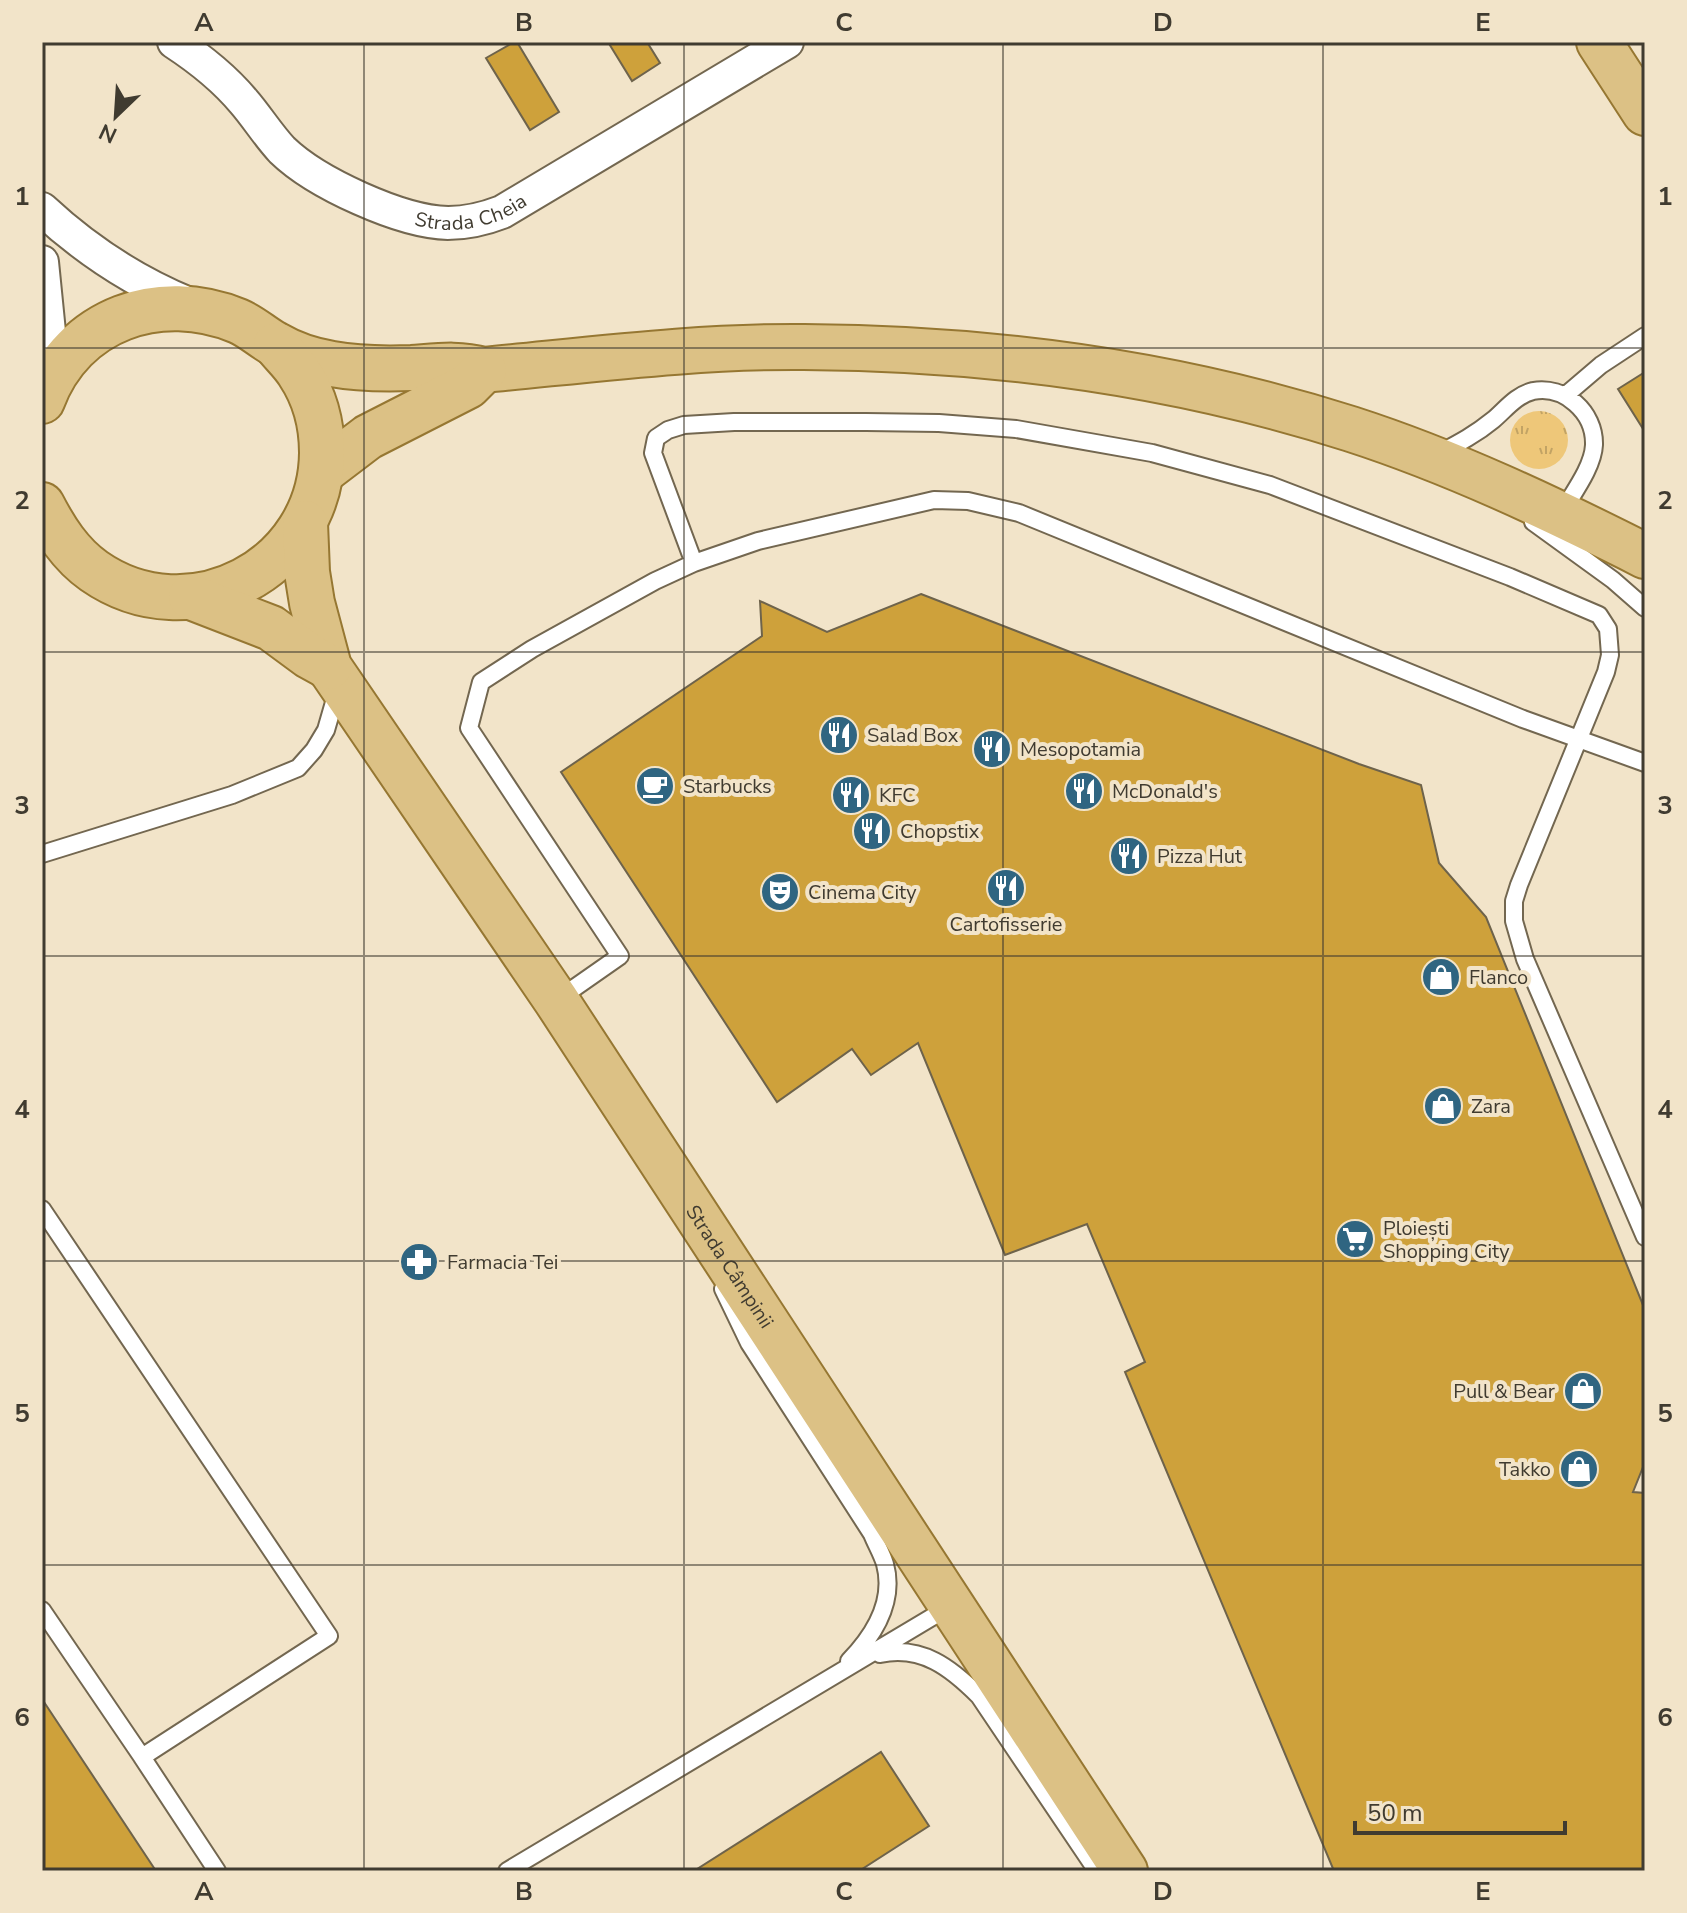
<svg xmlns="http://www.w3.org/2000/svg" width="1687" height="1913" font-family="'Nunito Sans',sans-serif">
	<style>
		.grass { fill: url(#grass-tufts) }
		.building { fill: #cea13b; stroke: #6e634b; stroke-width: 2 }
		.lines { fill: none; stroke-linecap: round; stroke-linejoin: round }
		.service-casing { stroke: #736750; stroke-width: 20 }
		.minor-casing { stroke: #736750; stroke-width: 36 }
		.primary-casing { stroke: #967732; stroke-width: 48 }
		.service { stroke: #fff; stroke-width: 16 }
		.minor { stroke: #fff; stroke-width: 32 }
		.primary { stroke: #dcc185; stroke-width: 44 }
		.grid { fill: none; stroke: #403b30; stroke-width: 2; stroke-opacity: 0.55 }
		.labels { text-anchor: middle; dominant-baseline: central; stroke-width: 8; stroke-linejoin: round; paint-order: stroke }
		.street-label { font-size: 20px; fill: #403b30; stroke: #f2e4c9 }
		.poi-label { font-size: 20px; fill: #403b30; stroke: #f2e4c9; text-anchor: start }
		.neatline { fill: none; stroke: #403b30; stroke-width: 3 }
		.grid-label { font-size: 26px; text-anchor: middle; font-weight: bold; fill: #403b30 }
	</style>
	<defs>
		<pattern id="grass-tufts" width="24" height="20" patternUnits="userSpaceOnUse" patternTransform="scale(2)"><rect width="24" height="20" fill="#eec779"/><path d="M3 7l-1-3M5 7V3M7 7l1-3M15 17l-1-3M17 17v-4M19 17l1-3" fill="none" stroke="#c2a364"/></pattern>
	</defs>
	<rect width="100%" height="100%" fill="#f2e4c9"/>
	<!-- grass -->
	<path class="grass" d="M1510 440a29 29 0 1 1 58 0a29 29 0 1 1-58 0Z"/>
	<!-- building -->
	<path class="building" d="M 514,42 L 517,42 L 559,112 L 530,130 L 486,58 Z
		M 608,42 L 647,42 L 660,63 L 632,81 Z
		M 1645,372 L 1645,432 L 1618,389 Z
		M 921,594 L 1359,764 L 1421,785 L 1439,863 L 1486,917 L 1645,1310 L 1645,1462 L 1633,1492 L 1645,1493 L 1645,1871 L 1334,1871 L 1125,1372 L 1145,1362 L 1087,1224 L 1005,1255 L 918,1043 L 871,1075 L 852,1049 L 777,1102 L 561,772 L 762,636 L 760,601 L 827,632 Z
		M 42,1699 L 156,1871 L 42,1871 Z
		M 881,1752 L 929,1826 L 859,1871 L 694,1871 Z"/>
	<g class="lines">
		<!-- service casing -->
		<g class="service-casing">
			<path id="service" d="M 1567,394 L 1601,365 L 1645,336
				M 1440,453 C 1459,443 1476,434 1493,420 C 1505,410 1516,395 1533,391 C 1564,385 1595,412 1594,445 C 1593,467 1573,493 1562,512
				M 1533,522 L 1613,580 L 1645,608
				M 694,563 L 653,453 L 656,438 L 668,430 L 684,425 L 734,422 L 866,422 L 939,423 L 1016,429 L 1152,453 L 1270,485 L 1510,577 L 1599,615 L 1608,629 L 1610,655 L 1606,672 L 1519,885 L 1514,901 L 1514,921 L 1525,959 L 1645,1237
				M 42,854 L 232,795 L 298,768 L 314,750 L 326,730 L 337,692
				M 557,1000 L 620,956 L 469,728 L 481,682 L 532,649 L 655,581 L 694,563 L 758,541 L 934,500 L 968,501 L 1019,513 L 1523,719 L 1645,763
				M 42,1209 L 329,1636 L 142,1757 L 217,1871
				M 723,1289 L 749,1343 L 872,1534 C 876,1544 882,1554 885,1564 C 895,1601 874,1635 849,1661
				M 42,1610 L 142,1757
				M 880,1654 C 922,1645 951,1668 979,1696 L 1097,1871
				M 507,1871 L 949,1607"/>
		</g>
		<!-- minor casing -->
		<g class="minor-casing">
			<g id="minor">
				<path id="s1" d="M 174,42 C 200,59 224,78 244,102 C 257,117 268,135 282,150 C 316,183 401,222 448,223 C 467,223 484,219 502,212 L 787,42"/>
				<path d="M 42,209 C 86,250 133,281 189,304"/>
				<path d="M 42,262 L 50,342 L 47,386"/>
			</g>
		</g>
		<!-- primary casing -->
		<g class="primary-casing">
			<g id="primary">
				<path d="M 1599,42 L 1645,113"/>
				<path d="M 42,401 C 73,318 160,289 238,321 C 252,327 262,337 275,344 C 292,354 314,361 332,364 C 359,369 385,369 412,368 C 439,366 458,363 484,370 C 590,360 697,346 804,347 C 988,348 1176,373 1351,429 C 1453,462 1550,508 1645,556"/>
				<path d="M 322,472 L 368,437 L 468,386 L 484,370"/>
				<path d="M 42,505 C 55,530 70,554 94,571 C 190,638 321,569 322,453 C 322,425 315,397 299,373 C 293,363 283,354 276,345"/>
				<path id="s2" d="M 305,523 L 307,572 L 312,603 L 329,667 L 556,1000 L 1125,1871"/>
				<path d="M 191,597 L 271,628 L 309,656 L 329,667"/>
			</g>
		</g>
		<!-- service -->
		<use href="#service" class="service"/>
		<!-- minor -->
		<use href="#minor" class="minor"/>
		<!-- primary -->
		<use href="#primary" class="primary"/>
	</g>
	<!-- grid -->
	<path class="grid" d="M 364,42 L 364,1871M 684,42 L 684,1871M 1003,42 L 1003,1871M 1323,42 L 1323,1871M 42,348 L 1645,348M 42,652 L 1645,652M 42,956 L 1645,956M 42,1261 L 1645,1261M 42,1565 L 1645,1565"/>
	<!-- icons -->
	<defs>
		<g id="restaurant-disc" transform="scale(2)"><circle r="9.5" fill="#2f6581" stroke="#f2e4c9"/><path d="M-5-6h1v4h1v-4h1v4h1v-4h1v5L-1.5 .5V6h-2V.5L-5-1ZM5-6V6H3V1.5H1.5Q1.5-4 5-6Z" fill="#fff"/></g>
		<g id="cafe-disc" transform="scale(2)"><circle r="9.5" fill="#2f6581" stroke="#f2e4c9"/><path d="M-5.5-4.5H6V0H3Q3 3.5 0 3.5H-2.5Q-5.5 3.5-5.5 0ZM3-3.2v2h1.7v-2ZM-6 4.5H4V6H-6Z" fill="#fff"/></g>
		<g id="theatre-disc" transform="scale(2)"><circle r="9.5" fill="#2f6581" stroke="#f2e4c9"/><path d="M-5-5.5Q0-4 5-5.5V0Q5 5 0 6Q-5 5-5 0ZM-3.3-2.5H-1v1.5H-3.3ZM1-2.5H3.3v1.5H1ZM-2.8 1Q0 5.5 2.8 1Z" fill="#fff"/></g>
		<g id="shop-disc" transform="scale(2)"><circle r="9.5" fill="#2f6581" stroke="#f2e4c9"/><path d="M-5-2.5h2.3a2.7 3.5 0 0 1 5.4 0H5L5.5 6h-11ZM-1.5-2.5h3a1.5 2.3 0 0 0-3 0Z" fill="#fff"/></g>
		<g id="supermarket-disc" transform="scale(2)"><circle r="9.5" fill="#2f6581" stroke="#f2e4c9"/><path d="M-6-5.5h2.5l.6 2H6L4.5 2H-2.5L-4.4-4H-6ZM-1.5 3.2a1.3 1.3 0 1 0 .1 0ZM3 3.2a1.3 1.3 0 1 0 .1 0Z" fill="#fff"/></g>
		<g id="pharmacy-disc" transform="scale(2)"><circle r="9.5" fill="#2f6581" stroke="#f2e4c9"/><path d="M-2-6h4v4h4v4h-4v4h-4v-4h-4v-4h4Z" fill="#fff"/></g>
	</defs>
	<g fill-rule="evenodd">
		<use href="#restaurant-disc" x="839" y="735"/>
		<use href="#restaurant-disc" x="992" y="749"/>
		<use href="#cafe-disc" x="655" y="786"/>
		<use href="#restaurant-disc" x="1084" y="791"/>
		<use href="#restaurant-disc" x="851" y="795"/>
		<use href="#restaurant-disc" x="872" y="831"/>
		<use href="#restaurant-disc" x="1129" y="856"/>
		<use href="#restaurant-disc" x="1006" y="888"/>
		<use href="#theatre-disc" x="780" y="892"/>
		<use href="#shop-disc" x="1441" y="977"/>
		<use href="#shop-disc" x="1443" y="1106"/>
		<use href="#supermarket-disc" x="1355" y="1239"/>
		<use href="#pharmacy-disc" x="419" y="1262"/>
		<use href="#shop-disc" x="1583" y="1391"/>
		<use href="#shop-disc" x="1579" y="1469"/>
	</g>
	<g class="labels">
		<!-- street labels -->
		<g class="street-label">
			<text stroke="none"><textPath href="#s1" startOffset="362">Strada Cheia</textPath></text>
			<text stroke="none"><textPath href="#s2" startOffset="868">Strada Câmpinii</textPath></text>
		</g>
		<!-- poi labels -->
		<g class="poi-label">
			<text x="867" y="735">Salad Box</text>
			<text x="1020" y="749">Mesopotamia</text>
			<text x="683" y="786">Starbucks</text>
			<text x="1112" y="791">McDonald's</text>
			<text x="879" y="795">KFC</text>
			<text x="900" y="831">Chopstix</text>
			<text x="1157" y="856">Pizza Hut</text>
			<text x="808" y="892">Cinema City</text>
			<text x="1006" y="924" text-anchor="middle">Cartofisserie</text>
			<text x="1469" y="977">Flanco</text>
			<text x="1471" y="1106">Zara</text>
			<text x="1383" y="1228">Ploiești<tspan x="1383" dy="23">Shopping City</tspan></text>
			<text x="447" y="1262">Farmacia Tei</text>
			<text x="1555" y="1391" text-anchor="end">Pull &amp; Bear</text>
			<text x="1551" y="1469" text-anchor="end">Takko</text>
		</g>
	</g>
	<!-- border -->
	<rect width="1687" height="1913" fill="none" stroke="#f2e4c9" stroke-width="88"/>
	<!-- north arrow -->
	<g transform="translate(116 116) rotate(205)" stroke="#f2e4c9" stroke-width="6" paint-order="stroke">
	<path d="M0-6L14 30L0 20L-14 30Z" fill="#403b30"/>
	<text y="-12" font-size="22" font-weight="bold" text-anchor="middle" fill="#403b30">N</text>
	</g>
	<!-- scale -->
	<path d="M1355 1821v12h210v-12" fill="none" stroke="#403b30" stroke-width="4"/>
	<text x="1367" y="1821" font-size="24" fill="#403b30" stroke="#f2e4c9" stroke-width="6" paint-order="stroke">50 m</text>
	<rect x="44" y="44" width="1599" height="1825" class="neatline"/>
	<g class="grid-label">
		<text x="204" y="31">A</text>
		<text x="524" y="31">B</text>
		<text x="844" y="31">C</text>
		<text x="1163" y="31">D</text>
		<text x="1483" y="31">E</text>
		<text x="22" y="205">1</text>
		<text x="1665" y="205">1</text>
		<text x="22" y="509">2</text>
		<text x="1665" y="509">2</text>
		<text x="22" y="814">3</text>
		<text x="1665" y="814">3</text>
		<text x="22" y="1118">4</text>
		<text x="1665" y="1118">4</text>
		<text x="22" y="1422">5</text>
		<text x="1665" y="1422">5</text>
		<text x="22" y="1726">6</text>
		<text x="1665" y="1726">6</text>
		<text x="204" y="1900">A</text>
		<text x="524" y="1900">B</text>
		<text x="844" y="1900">C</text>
		<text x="1163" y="1900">D</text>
		<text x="1483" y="1900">E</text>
	</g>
</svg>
